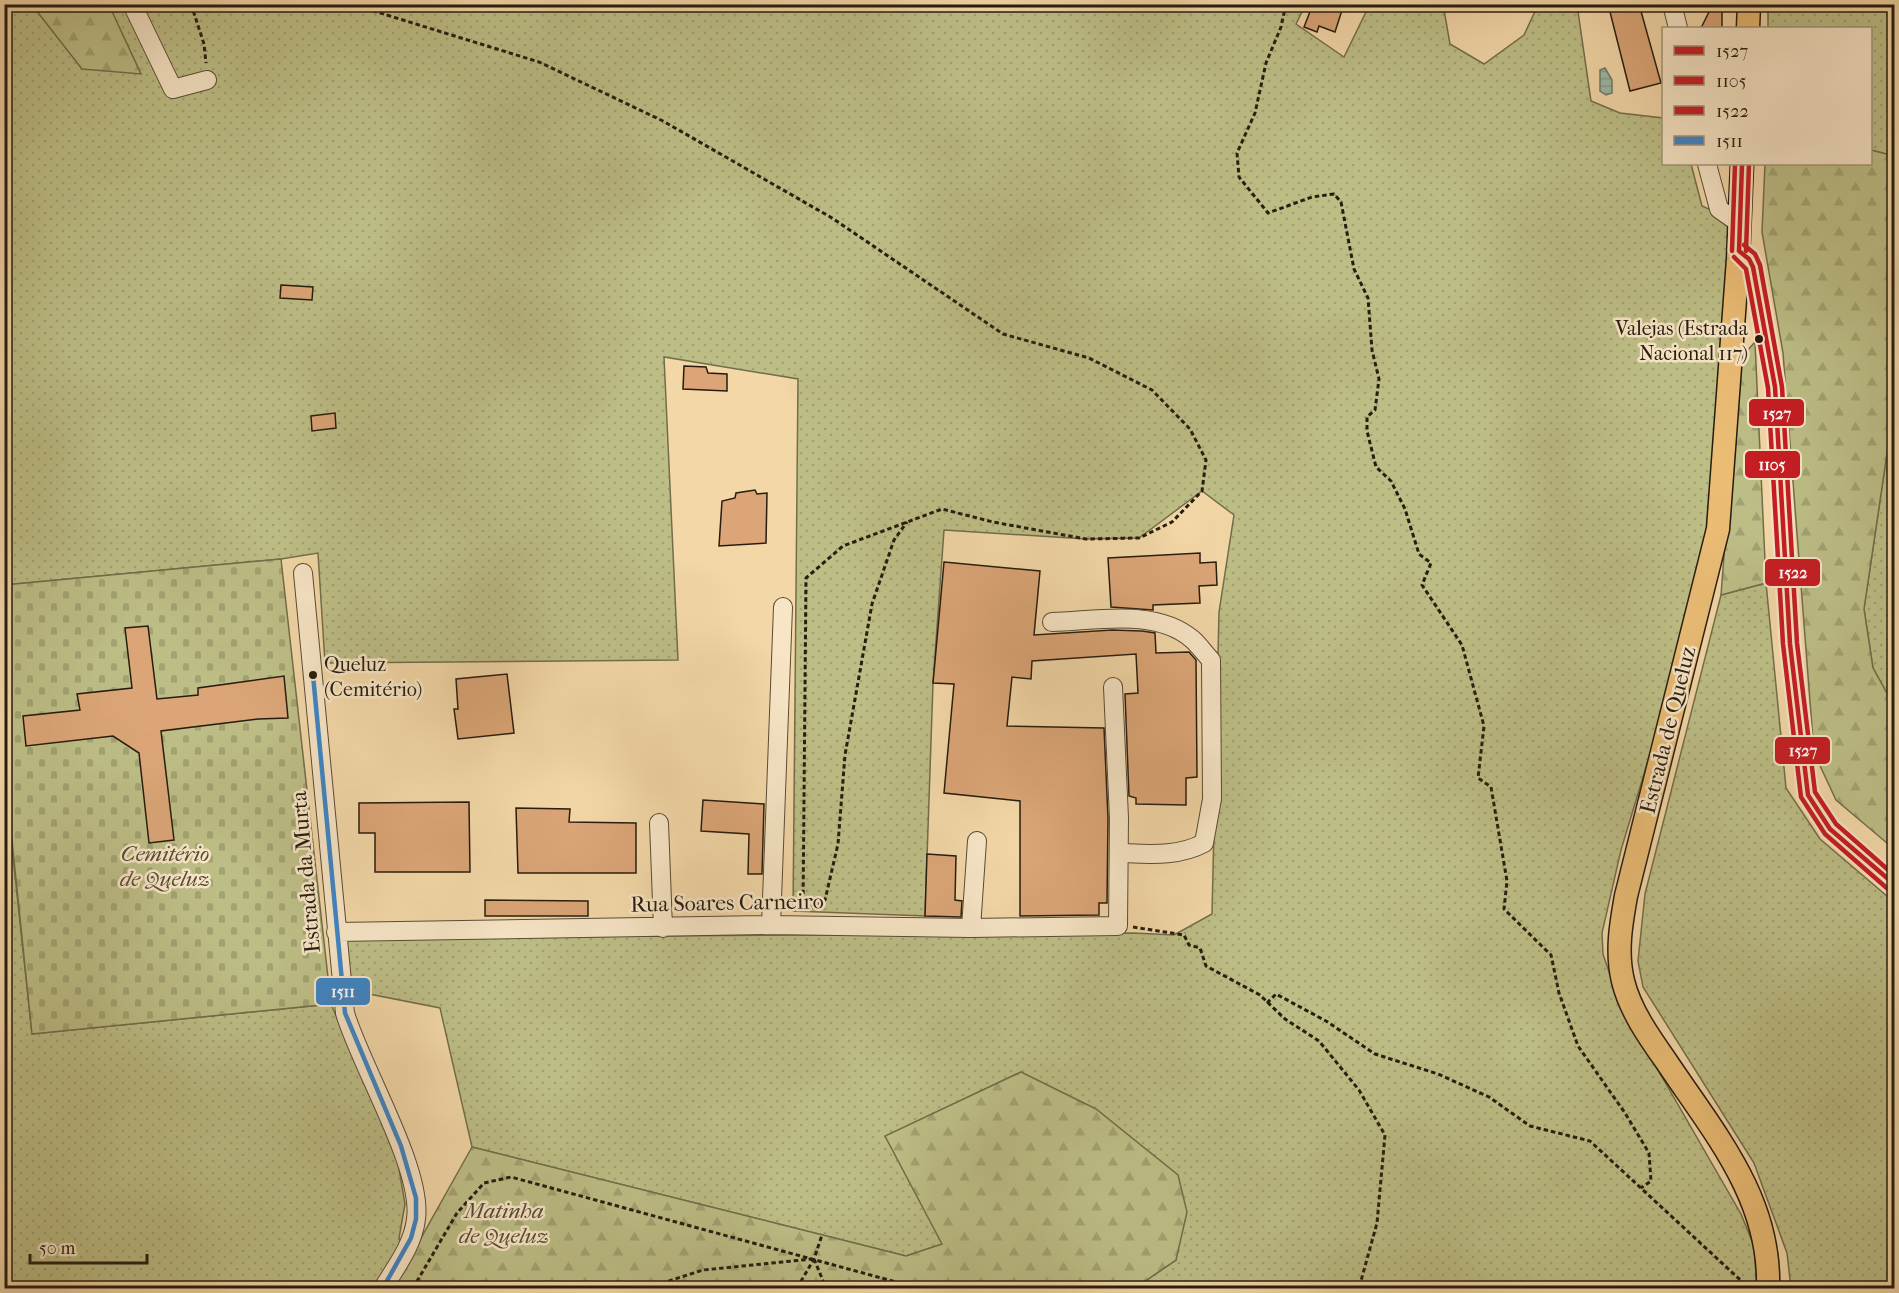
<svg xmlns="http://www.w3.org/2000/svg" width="1899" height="1293" font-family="'IM FELL French Canon',serif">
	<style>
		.grass { fill: url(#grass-dots); stroke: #726d4a; stroke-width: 1.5 }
		.forest { fill: url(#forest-firs); stroke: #726d4a; stroke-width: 1.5 }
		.cemetery { fill: url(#cemetery-stones); stroke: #726d4a; stroke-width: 1.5 }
		.water { fill: url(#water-rules); stroke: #6d7b6a; stroke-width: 1.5 }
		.building { fill: #dba577; stroke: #271c0f; stroke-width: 1.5 }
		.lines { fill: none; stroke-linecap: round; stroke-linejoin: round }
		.minor-casing { stroke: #5a4b35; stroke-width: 20 }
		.major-casing { stroke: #271c0f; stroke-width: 25 }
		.path { stroke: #271c0f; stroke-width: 3; stroke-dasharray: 4.5 3; stroke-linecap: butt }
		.minor { stroke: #f7e5c6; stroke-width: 18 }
		.major { stroke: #eabc74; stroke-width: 22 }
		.bus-1-casing { stroke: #f7e5c6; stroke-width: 9 }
		.bus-2-casing { stroke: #f7e5c6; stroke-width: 9 }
		.bus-3-casing { stroke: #f7e5c6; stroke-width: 9 }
		.bus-4-casing { stroke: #f7e5c6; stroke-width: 9 }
		.bus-1 { stroke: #c61d23; stroke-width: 4.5 }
		.bus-2 { stroke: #c61d23; stroke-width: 4.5 }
		.bus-3 { stroke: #c61d23; stroke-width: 4.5 }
		.bus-4 { stroke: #3d85c6; stroke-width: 4.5 }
		.bus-dot { fill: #271c0f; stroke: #f7e5c6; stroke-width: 2 }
		.labels { text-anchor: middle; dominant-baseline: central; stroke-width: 5; stroke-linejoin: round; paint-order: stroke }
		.bus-label { font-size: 20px; fill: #271c0f; stroke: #f7e5c6; text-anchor: end }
		.street-label { font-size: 22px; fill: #271c0f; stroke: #f7e5c6 }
		.park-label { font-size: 22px; font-style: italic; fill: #544d33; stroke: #f7e5c6 }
		.line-badge { stroke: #f7e5c6; stroke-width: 2 }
		.badge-label { font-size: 16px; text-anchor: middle; font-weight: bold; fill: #fff }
	</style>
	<defs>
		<pattern id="grass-dots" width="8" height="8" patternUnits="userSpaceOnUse" patternTransform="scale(1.5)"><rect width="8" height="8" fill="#bdbe86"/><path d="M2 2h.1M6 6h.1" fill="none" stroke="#a2a372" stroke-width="1.8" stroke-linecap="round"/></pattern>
		<pattern id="forest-firs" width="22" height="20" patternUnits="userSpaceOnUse" patternTransform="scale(1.5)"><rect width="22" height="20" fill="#bdbe86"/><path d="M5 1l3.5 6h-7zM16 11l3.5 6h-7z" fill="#a2a372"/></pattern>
		<pattern id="cemetery-stones" width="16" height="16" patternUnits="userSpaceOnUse" patternTransform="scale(1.5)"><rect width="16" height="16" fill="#bdbe86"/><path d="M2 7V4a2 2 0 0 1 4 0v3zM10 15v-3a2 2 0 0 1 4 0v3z" fill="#a2a372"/></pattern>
		<pattern id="water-rules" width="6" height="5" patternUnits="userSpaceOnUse" patternTransform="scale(1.5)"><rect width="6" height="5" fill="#9bbaa6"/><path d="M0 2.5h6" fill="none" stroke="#869f8e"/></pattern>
	</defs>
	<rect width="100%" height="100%" fill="#f3d7a7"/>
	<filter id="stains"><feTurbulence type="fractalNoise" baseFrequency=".00333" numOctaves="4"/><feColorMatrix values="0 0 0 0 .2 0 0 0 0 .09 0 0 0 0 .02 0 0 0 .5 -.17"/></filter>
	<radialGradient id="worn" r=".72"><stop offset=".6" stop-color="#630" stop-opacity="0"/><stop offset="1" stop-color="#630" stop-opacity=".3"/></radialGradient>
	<!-- grass -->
	<path class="grass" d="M 1306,4 L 1296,24 L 1344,57 L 1368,8 L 1387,4 L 1443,4 L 1450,44 L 1484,64 L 1524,35 L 1538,5 L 1577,5 L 1591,101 L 1620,113 L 1663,118 L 1664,164 L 1691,164 L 1702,206 L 1739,223 L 1718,529 L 1621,850 L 1602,933 L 1603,954 L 1620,1004 L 1741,1214 L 1754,1246 L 1757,1288 L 1135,1288 L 1176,1260 L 1021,1072 L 886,1136 L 943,1244 L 906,1256 L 472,1147 L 440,1008 L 354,991 L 336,932 L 349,938 L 1133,933 L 1174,935 L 1212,914 L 1219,612 L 1234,515 L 1202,491 L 1139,538 L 1086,539 L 944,530 L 933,683 L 925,916 L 793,911 L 798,379 L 664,357 L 678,660 L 325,663 L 318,553 L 281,559 L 5,585 L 5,5 Z
		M 1768,5 L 1894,5 L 1894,156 L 1871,150 L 1870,28 L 1768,28 Z
		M 1894,406 L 1894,706 L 1873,668 L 1864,609 Z
		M 1766,583 L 1786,788 L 1820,839 L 1894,902 L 1894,1288 L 1791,1288 L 1787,1253 L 1754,1163 L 1643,987 L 1638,961 L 1645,894 L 1721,595 Z
		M 4,773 L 32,1034 L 331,1004 L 397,1157 L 405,1204 L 399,1238 L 410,1257 L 393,1288 L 5,1288 Z"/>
	<!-- forest -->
	<path class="forest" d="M 32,5 L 109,5 L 141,74 L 82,69 Z
		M 1871,150 L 1894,156 L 1894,406 L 1864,609 L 1873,668 L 1894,706 L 1894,849 L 1836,800 L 1814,753 L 1783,353 L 1762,232 L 1765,164 L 1870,164 Z
		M 1755,342 L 1766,583 L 1721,595 L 1739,360 Z
		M 1021,1072 L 1096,1109 L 1178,1175 L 1187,1212 L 1176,1260 L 1135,1288 L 393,1288 L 472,1147 L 906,1256 L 942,1244 L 885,1136 Z"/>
	<!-- cemetery -->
	<path class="cemetery" d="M 281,559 L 331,1004 L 32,1034 L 5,773 L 4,585 Z"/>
	<!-- water -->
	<path class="water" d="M 1605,68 L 1612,80 L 1612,93 L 1606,95 L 1600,91 L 1600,70 Z"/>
	<!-- building -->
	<path class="building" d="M 1313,4 L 1344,4 L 1335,32 L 1319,26 L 1317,32 L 1304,27 Z
		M 1608,4 L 1639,4 L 1661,83 L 1630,91 Z
		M 1713,4 L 1722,4 L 1722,28 L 1701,28 Z
		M 281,285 L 313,287 L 312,300 L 280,298 Z
		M 684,366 L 706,367 L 708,373 L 727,374 L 727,391 L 683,389 Z
		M 335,413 L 336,428 L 312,431 L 311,416 Z
		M 755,490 L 757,494 L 767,493 L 766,543 L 719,546 L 722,501 L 735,498 L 736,493 Z
		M 1200,553 L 1200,563 L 1216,562 L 1217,585 L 1199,586 L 1200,603 L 1153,605 L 1153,610 L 1111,607 L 1108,558 Z
		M 944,562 L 1040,571 L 1034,635 L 1112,630 L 1142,631 L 1155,633 L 1156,653 L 1189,652 L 1196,660 L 1197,777 L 1186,778 L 1186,805 L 1136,804 L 1136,798 L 1129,796 L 1125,694 L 1138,693 L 1136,654 L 1032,661 L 1031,679 L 1012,677 L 1007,726 L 1104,728 L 1108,818 L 1107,903 L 1099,903 L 1099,915 L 1020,916 L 1020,801 L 944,793 L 954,684 L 933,683 Z
		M 148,626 L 157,699 L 198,695 L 198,688 L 284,676 L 288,718 L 258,719 L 161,731 L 174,840 L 149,843 L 139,753 L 113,736 L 26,746 L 23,716 L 80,710 L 77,694 L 132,688 L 125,628 Z
		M 507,674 L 514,733 L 458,739 L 454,709 L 458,709 L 456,679 Z
		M 703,800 L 764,804 L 762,874 L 748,874 L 749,834 L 701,831 Z
		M 469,802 L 470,872 L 375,872 L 375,833 L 359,833 L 359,803 Z
		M 516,808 L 570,809 L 569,822 L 636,823 L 636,873 L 518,873 Z
		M 927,854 L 956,856 L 955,900 L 962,901 L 961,917 L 925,916 Z
		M 485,900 L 588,901 L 588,916 L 485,916 Z"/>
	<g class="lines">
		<!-- minor casing -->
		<g class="minor-casing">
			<path id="minor" d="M 132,4 L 173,89 L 207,80
				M 1672,4 L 1678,28
				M 1707,164 L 1719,209 L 1739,223
				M 1739,251 L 1749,259 L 1753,267 L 1775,387 L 1790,644 L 1808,795 L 1830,829 L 1894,884
				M 303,573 L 345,1013 C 361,1067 423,1169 416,1219 C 413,1245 396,1267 383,1288
				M 1052,622 C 1097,621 1155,608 1192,639 C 1199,645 1205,654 1211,660 L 1212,799 L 1204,843 C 1178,857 1149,854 1120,853
				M 659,823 L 663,928
				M 771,925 L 783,607
				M 971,928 L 977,841
				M 336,932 L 771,925 L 971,928 L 1118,926 L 1119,818 L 1113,687"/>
		</g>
		<!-- major casing -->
		<g class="major-casing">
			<path id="major" d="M 1748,28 L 1749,4
				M 1742,164 L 1738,259 L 1718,529 L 1626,896 C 1621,924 1616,952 1623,981 C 1630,1010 1649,1037 1666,1061 C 1714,1133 1771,1198 1768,1288"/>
		</g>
		<!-- path -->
		<path class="path" d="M 191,4 L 204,44 L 206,63
			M 351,4 L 539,62 L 663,121 L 832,218 L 1003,334 L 1089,358 L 1152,390 L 1190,429 L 1206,460 L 1202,491 L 1172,522 L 1139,538 L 1086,539 L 993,522 L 942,509 L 843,546 L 806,578 L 803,910
			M 1286,4 L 1281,27 L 1266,63 L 1255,113 L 1237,153 L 1239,177 L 1268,213 L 1312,197 L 1334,194 L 1341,202 L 1354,269 L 1368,298 L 1372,350 L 1379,379 L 1375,410 L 1367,417 L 1367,431 L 1376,467 L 1391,481 L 1405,509 L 1419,554 L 1431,563 L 1422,585 L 1462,645 L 1484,726 L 1478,778 L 1491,787 L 1507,881 L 1504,909 L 1551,955 L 1559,993 L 1578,1046 L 1625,1113 L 1649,1153 L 1651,1181 L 1641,1188
			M 810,908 L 825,900 L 838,844 L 845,755 L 872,604 L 894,540 L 907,522
			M 1133,927 L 1184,935 L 1189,945 L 1200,948 L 1206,966 L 1260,995 L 1285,1019 L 1319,1041 L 1359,1090 L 1385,1135 L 1377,1223 L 1359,1288
			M 1267,1003 L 1276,994 L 1326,1021 L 1375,1054 L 1438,1074 L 1489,1097 L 1530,1126 L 1590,1141 L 1749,1288
			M 814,1259 L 826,1288
			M 413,1288 L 457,1213 L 484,1183 L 511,1177 L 918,1288
			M 647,1288 L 703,1270 L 812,1259
			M 797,1288 L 814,1259 L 822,1235"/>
		<!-- minor -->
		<use href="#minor" class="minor"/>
		<!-- major -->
		<use href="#major" class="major"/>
		<!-- bus-1 casing -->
		<g class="bus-1-casing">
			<path id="bus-1" d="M 1739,251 L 1749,259 L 1753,267 L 1775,387 L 1790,644 L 1808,795 L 1830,829 L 1894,884
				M 1739,251 L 1742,164"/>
		</g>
		<!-- bus-2 casing -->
		<g class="bus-2-casing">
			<path id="bus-2" d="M 1746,251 L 1749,164
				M 1734,257 L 1746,269 L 1768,388 L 1783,644 L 1801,797 L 1825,834 L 1889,890"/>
		</g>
		<!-- bus-3 casing -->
		<g class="bus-3-casing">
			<path id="bus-3" d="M 1744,245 L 1755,254 L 1760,265 L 1782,387 L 1797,643 L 1815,792 L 1836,824 L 1894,875
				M 1732,251 L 1735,164"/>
		</g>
		<!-- bus-4 casing -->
		<g class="bus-4-casing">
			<path id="bus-4" d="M 313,675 L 345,1013 L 401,1146 L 416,1198 L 416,1219 L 411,1238 L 383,1288"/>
		</g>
		<!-- bus-1 -->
		<use href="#bus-1" class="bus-1"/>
		<!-- bus-2 -->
		<use href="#bus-2" class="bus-2"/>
		<!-- bus-3 -->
		<use href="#bus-3" class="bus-3"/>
		<!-- bus-4 -->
		<use href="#bus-4" class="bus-4"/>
	</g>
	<!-- markers -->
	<g class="bus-dot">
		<circle cx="1759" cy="339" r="5"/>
		<circle cx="313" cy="675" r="5"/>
	</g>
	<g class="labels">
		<!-- bus labels -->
		<g class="bus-label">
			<text x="1748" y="328">Valejas (Estrada<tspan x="1748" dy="25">Nacional 117)</tspan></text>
			<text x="324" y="664" text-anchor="start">Queluz<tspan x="324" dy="25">(Cemitério)</tspan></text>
		</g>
		<!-- street labels -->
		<g class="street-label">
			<text transform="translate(1668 730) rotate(-76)">Estrada de Queluz</text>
			<text transform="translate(306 872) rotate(-95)">Estrada da Murta</text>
			<text transform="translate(727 903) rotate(-1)">Rua Soares Carneiro</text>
		</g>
		<!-- park labels -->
		<g class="park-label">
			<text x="165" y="854">Cemitério<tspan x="165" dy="25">de Queluz</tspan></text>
			<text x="504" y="1211">Matinha<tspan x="504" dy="25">de Queluz</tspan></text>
		</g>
	</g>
	<g class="line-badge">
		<rect x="1748" y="398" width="57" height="29" rx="6" fill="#c61d23"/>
		<rect x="1744" y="450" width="57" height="29" rx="6" fill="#c61d23"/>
		<rect x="1764" y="558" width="57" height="29" rx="6" fill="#c61d23"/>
		<rect x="1774" y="736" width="57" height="29" rx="6" fill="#c61d23"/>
		<rect x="315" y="977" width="56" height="29" rx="6" fill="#3d85c6"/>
	</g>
	<g class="badge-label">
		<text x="1777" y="419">1527</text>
		<text x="1772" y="470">1105</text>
		<text x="1793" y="578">1522</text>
		<text x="1803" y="756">1527</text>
		<text x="343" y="997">1511</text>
	</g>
	<!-- margin -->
	<rect width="1899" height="1293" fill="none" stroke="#f3d7a7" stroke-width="24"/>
	<rect x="6" y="6" width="1887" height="1281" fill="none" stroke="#271c0f" stroke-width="3"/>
	<rect x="12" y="12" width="1875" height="1269" fill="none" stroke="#271c0f" stroke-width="1.5"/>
	<!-- legend -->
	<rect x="1662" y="27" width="210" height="138" fill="#f7e5c6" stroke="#a4957d" stroke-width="1.5"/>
	<rect x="1674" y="46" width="30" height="9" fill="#c61d23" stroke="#a4957d" stroke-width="1.5"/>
	<text x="1716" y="57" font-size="18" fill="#271c0f">1527</text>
	<rect x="1674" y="76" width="30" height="9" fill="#c61d23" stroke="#a4957d" stroke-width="1.5"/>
	<text x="1716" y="87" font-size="18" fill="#271c0f">1105</text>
	<rect x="1674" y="106" width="30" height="9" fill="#c61d23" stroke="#a4957d" stroke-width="1.5"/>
	<text x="1716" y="117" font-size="18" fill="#271c0f">1522</text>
	<rect x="1674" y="136" width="30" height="9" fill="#3d85c6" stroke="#a4957d" stroke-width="1.5"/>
	<text x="1716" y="147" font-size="18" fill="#271c0f">1511</text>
	<!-- scale -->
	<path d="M30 1254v9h117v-9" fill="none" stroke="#271c0f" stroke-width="3"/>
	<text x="39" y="1254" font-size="18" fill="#271c0f" stroke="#f7e5c6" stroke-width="4.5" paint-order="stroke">50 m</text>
	<rect width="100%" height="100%" filter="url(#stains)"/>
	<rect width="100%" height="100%" fill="url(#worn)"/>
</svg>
